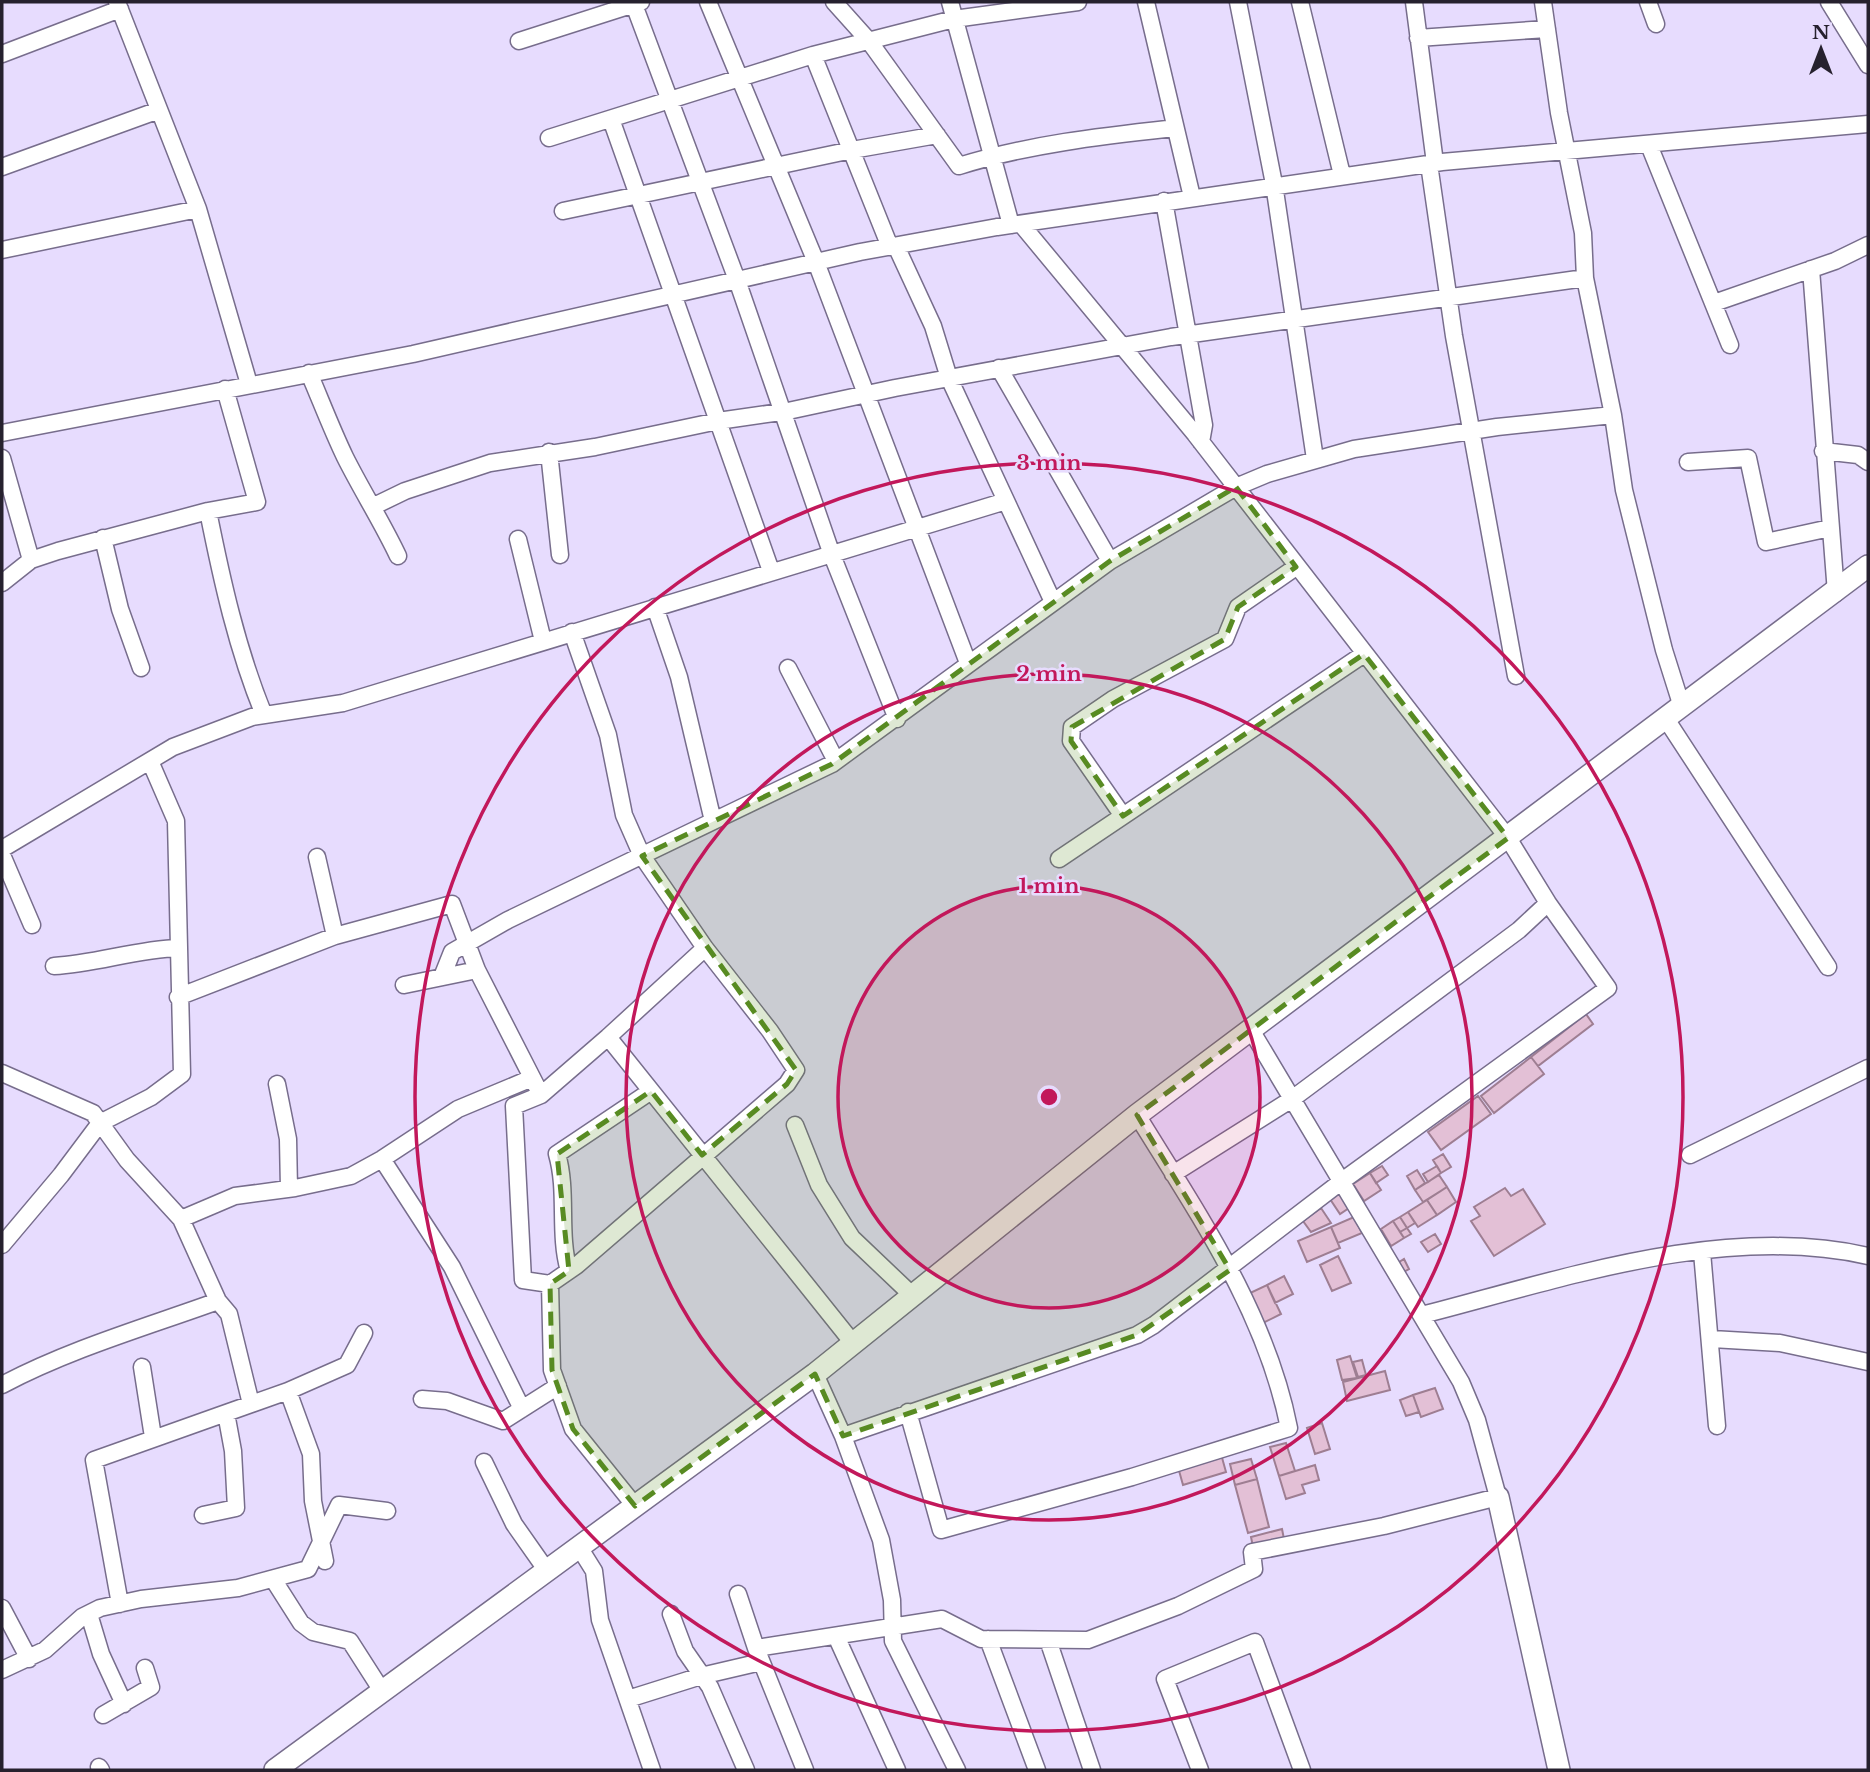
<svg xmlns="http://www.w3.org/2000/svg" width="1870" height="1772" font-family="'Libre Baskerville',serif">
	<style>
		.building { fill: #e3c0d6; stroke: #9e7e92; stroke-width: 2 }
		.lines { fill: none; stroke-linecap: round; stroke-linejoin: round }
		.street-casing { stroke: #776d8c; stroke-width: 19 }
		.secondary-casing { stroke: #776d8c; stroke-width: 24 }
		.street { stroke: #fff; stroke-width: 16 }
		.secondary { stroke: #fff; stroke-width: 21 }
		.marked { fill: #588b22; fill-opacity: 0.2; stroke: #588b22; stroke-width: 5; stroke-dasharray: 14 9; stroke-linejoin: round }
		.ring { fill: none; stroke: #c2185b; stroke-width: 3.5 }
		.centre { fill: #c2185b; stroke: #e7dcfe; stroke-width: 3.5 }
		.ring-label { font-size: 21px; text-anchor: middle; font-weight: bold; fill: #c2185b; stroke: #e7dcfe; stroke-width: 5; stroke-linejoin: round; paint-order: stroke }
	</style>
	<rect width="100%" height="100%" fill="#e7dcfe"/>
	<!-- building -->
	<path class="building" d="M 1586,1014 L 1593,1024 L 1538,1066 L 1531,1057 Z
		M 1531,1057 L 1544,1074 L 1494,1113 L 1481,1096 Z
		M 1478,1096 L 1491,1114 L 1441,1150 L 1428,1132 Z
		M 1443,1154 L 1451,1167 L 1441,1173 L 1433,1160 Z
		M 1382,1166 L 1388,1175 L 1376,1183 L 1370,1173 Z
		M 1437,1166 L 1441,1173 L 1428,1182 L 1423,1174 Z
		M 1417,1170 L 1425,1183 L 1415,1190 L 1407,1176 Z
		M 1370,1173 L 1381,1190 L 1364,1201 L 1353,1184 Z
		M 1439,1175 L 1447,1187 L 1423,1202 L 1415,1190 Z
		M 1447,1187 L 1456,1202 L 1437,1215 L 1427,1200 Z
		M 1505,1188 L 1511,1196 L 1523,1189 L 1545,1224 L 1494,1256 L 1471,1221 L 1480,1216 L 1474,1207 Z
		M 1339,1193 L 1349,1208 L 1340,1214 L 1330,1199 Z
		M 1427,1200 L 1437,1215 L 1418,1227 L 1408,1212 Z
		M 1321,1208 L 1331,1223 L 1311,1232 L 1303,1221 Z
		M 1408,1212 L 1415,1223 L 1407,1228 L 1400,1217 Z
		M 1354,1217 L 1362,1233 L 1338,1243 L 1331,1227 Z
		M 1400,1217 L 1407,1228 L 1400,1232 L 1393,1221 Z
		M 1393,1221 L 1404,1238 L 1391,1246 L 1381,1229 Z
		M 1331,1227 L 1340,1248 L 1307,1262 L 1298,1241 Z
		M 1407,1228 L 1411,1234 L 1404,1238 L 1400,1232 Z
		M 1435,1234 L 1441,1244 L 1428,1252 L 1421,1242 Z
		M 1338,1256 L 1351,1283 L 1332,1291 L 1320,1265 Z
		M 1404,1259 L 1409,1269 L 1402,1273 L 1396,1264 Z
		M 1284,1276 L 1293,1294 L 1275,1303 L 1267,1285 Z
		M 1267,1285 L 1281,1314 L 1263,1323 L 1248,1294 Z
		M 1350,1356 L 1357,1378 L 1342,1380 L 1337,1360 Z
		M 1362,1360 L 1366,1375 L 1358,1377 L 1353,1362 Z
		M 1385,1371 L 1390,1390 L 1347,1401 L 1343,1382 Z
		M 1435,1388 L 1443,1409 L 1421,1417 L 1413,1395 Z
		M 1413,1395 L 1419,1412 L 1406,1416 L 1400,1400 Z
		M 1322,1423 L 1330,1449 L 1315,1454 L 1307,1428 Z
		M 1286,1443 L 1295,1471 L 1279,1476 L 1270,1447 Z
		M 1221,1454 L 1226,1472 L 1183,1485 L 1178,1467 Z
		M 1251,1459 L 1257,1479 L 1235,1485 L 1230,1464 Z
		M 1315,1465 L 1319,1480 L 1302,1485 L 1305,1493 L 1286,1499 L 1279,1476 Z
		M 1257,1479 L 1269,1527 L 1248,1533 L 1235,1485 Z
		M 1282,1529 L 1284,1539 L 1253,1547 L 1251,1537 Z"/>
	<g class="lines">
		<!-- street casing -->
		<g class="street-casing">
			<path id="street" d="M 117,2 L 198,209 L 249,384
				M 633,2 L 737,280 L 832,555 L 897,719
				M 708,2 L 816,262 L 968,663
				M 834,2 L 869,41 L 959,166 C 1029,144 1103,136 1175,128
				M 950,2 L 1011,225
				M 1146,2 L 1192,197
				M 1238,2 L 1274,184 L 1315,459
				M 1300,2 L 1342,175
				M 1414,2 L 1435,163
				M 1543,2 L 1559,113 L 1583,233 L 1585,278 L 1613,415 L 1624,490 L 1664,650 L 1682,707
				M 1648,2 L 1656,24
				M 1829,2 L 1868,65
				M 1418,38 L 1547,29
				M 519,41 L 641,2
				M 2,54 L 120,9
				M 813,55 L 890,247
				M 611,119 L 771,571
				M 549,138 L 813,55 L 954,19 L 1078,2
				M 1649,145 L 1730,345
				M 1429,164 L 1454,336 L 1516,676
				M 2,167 L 159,110
				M 1164,201 L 1204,425 L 1201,442
				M 563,211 L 852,150 L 937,135
				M 896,246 L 933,326 L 949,378 L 1053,602
				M 2,250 L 198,209
				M 1811,269 L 1836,593
				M 1714,303 L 1835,261 L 1868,245
				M 999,368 L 1110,561
				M 309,373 C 321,401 332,430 345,457 C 362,491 382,522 398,556
				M 2,433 L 413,354 L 860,252 L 997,227 L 1442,162 L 1868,124
				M 1823,451 L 1858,455 L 1868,462
				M 549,452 L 560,555
				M 2,458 L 31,560
				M 1688,462 L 1748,458 L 1766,542 L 1830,528
				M 374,506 L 405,491 L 490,463 L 595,447 L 718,421 L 788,411 L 895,388 L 1171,337 L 1585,278
				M 208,511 C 222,581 237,649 264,715
				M 103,538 L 120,609 L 141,668
				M 518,539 L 543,641
				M 2,583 L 31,560 L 58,551 L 208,511 L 257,502 L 225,389
				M 655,607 L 679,677 L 713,821
				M 572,632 L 608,735 L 624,815 L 642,856 L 705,948 L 770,1031 L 796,1070 L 787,1084 L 576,1266 L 550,1284 L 552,1370 L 573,1429 L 635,1506
				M 788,668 L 836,761
				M 1666,719 L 1828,967
				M 1123,816 L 1071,741 L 1072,727 L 1113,699 L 1225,639 L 1238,607 L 1296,567
				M 2,849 L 173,747 L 252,717 L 343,703 L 1006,501
				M 2,855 L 32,925
				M 317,857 L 335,936 L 452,904 L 477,970
				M 1059,859 L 1364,654
				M 54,966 C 96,964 136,949 179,948
				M 442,977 L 452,952 L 508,920 L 832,764 L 1110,561 L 1236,487 L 1267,474 L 1354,449 L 1497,427 L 1613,415
				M 404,985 L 477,970 L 541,1095 L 608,1037 L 853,1343
				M 178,997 L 335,936
				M 608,1037 L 705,948
				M 2,1073 L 93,1113 L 127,1160 L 181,1219 L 218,1301 L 229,1314 L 251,1404
				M 277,1084 L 288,1139 L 289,1189
				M 541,1095 L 514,1106 L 523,1280 L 550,1284
				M 795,1125 L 819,1185 L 852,1238 L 913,1296
				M 1690,1155 L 1868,1068
				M 382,1159 L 452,1267 L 522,1409
				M 1173,1174 L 1292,1099 L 1519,930 L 1548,903
				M 181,1219 L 235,1196 L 295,1188 L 351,1176 L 382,1159 L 458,1109 L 532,1078
				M 2,1245 L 61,1175 L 100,1123 L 151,1097 L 182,1074 L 176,821 L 150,761
				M 1702,1252 L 1717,1426
				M 569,1271 C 558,1233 568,1192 557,1154 L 651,1091
				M 1422,1315 C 1562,1279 1723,1223 1868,1256
				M 1712,1339 L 1780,1343 L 1868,1362
				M 142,1367 L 153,1437
				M 815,1374 L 843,1436 L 881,1540 L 892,1600 L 893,1641 L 957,1770
				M 2,1385 C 70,1349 146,1327 218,1301
				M 288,1391 L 311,1454 L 313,1501 L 325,1561
				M 422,1399 L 447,1401 L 503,1421 L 558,1386
				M 908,1412 L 941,1530 L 1132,1477 L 1289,1428 C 1266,1312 1198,1214 1137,1115
				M 843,1436 L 1137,1335 L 1154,1325 L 1342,1181 L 1608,988 L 1548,903 L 1508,838 L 1195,434 L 1021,224
				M 484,1462 L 514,1524 L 547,1571
				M 203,1515 L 236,1508 L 233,1451 L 226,1413
				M 579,1547 L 594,1571 L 600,1620 L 652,1770
				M 273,1579 L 301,1623 L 313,1632 L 350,1641 L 382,1691
				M 738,1594 L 756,1648 L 805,1770
				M 120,1604 L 94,1460 L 288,1391 L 347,1365 L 364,1333
				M 2,1608 L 29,1659
				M 89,1614 L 101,1654 L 124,1704
				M 671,1614 L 685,1651 L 710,1687 L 746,1770
				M 836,1636 L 897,1770
				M 988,1639 L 1037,1770
				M 1048,1640 L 1092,1770
				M 756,1648 L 942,1619 L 981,1639 L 1088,1640 L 1178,1606 L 1254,1569 L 1252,1552 L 1384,1526 L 1498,1497 L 1477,1420 L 1461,1382 L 1251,1030
				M 2,1670 L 45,1650 L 82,1617 L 100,1608 L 141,1599 L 238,1588 L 308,1569 L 339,1505 L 387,1511
				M 628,1699 L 701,1676 L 761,1662
				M 103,1715 L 151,1687 L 145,1668
				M 99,1767 L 101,1770
				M 1200,1770 L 1165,1679 L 1255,1642 L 1302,1770"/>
		</g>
		<!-- secondary casing -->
		<g class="secondary-casing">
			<path id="secondary" d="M 1498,1497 L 1559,1770
				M 275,1770 L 815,1374 L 1137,1115 L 1868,566"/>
		</g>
		<!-- street -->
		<use href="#street" class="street"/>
		<!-- secondary -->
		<use href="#secondary" class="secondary"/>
	</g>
	<!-- marked area -->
	<path class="marked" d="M 1236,487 L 1296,567 L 1238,607 L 1225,639 L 1072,727 L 1071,741 L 1123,816 L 1364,654 L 1508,838 L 1137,1115 L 1230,1270 L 1137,1335 L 843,1436 L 815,1374 L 635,1506 L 573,1429 L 552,1370 L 550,1284 L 569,1271 L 557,1154 L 651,1091 L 702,1155 L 787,1084 L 796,1070 L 642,856 L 832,764 L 1110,561 Z"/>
	<!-- distance rings -->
	<circle cx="1049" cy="1097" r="211" fill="#c2185b" fill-opacity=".12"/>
	<g class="ring">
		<circle cx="1049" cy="1097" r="211"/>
		<circle cx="1049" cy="1097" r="423"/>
		<circle cx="1049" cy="1097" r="634"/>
	</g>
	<circle cx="1049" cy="1097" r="10" class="centre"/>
	<g class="ring-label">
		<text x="1049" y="470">3 min</text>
		<text x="1049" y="681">2 min</text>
		<text x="1049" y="893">1 min</text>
	</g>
	<!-- border -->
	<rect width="1870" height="1772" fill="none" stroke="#26212e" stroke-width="7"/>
	<!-- north arrow -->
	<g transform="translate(1821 49)" stroke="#e7dcfe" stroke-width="5" paint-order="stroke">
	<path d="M0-5L12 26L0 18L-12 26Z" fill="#26212e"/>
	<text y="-10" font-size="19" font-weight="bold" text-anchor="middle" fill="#26212e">N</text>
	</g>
</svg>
